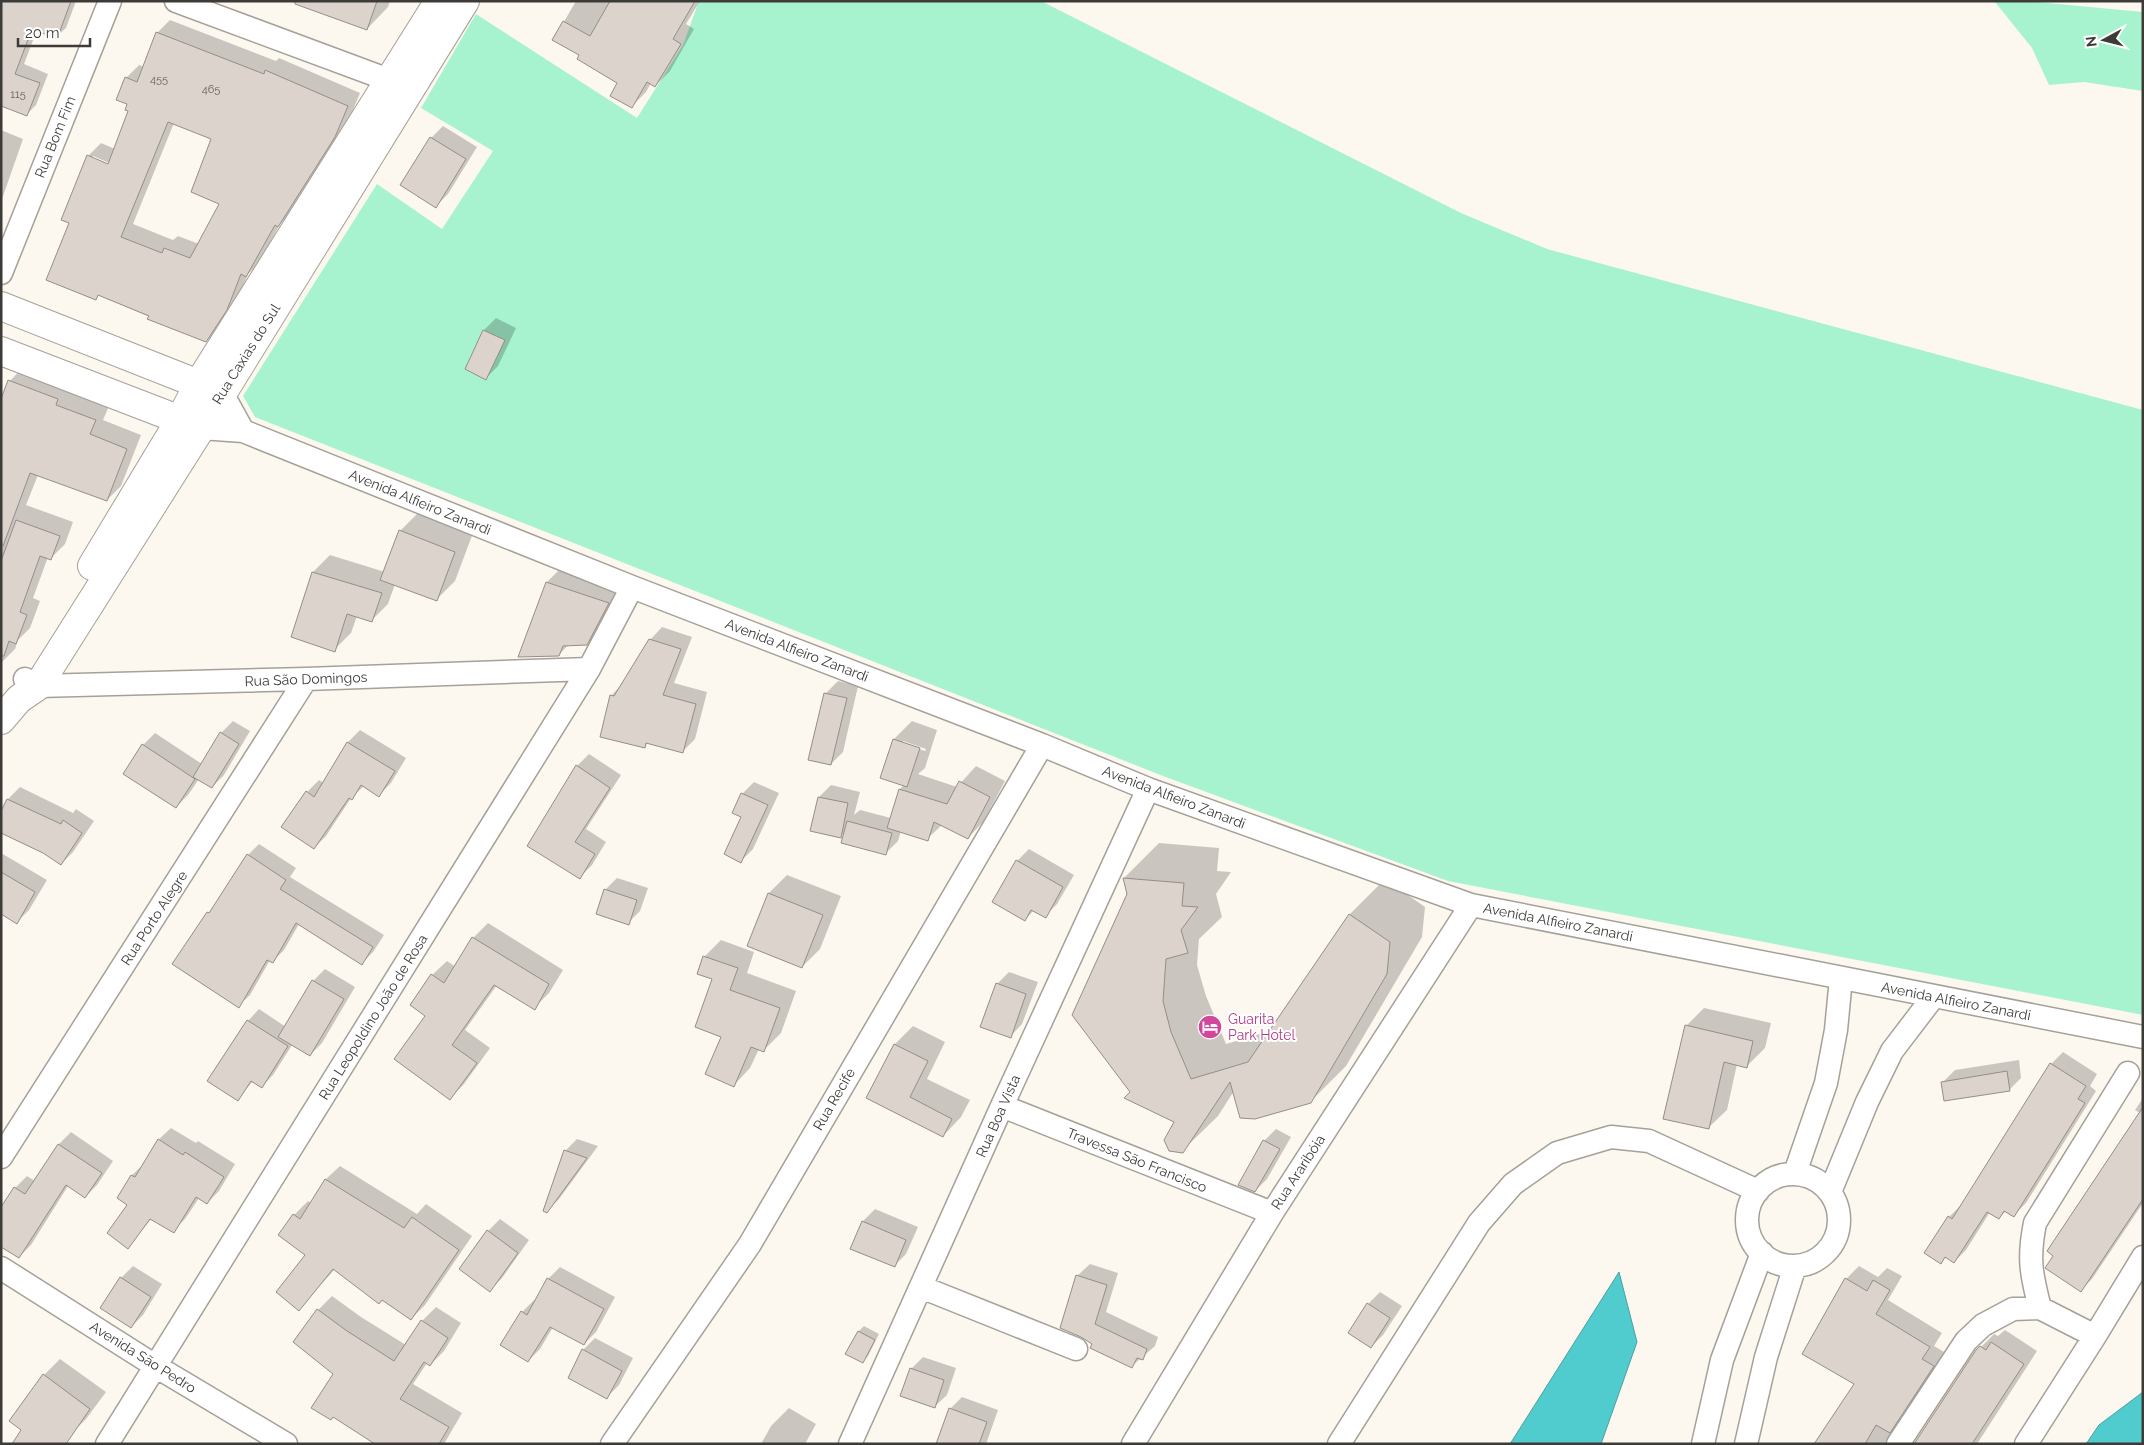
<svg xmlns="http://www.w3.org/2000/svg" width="2144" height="1445" font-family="Raleway,sans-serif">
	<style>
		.green { fill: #a8f3cf }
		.water { fill: #50ccce; stroke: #4aa0a1 }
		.shadow { fill: #0003; fill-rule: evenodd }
		.building { fill: #dcd3cd; stroke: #958d87; fill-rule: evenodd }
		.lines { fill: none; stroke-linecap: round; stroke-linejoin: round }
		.minor-casing { stroke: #a6a098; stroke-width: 25 }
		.tertiary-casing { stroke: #a6a098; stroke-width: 30 }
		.minor { stroke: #fff; stroke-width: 22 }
		.tertiary { stroke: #fff; stroke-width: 28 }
		.labels { text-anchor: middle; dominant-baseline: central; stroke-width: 4; stroke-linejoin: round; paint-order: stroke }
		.number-label { font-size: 11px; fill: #65615d }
		.street-label { font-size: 14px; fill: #3d3b38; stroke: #fff }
		.hotel-label { font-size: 14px; fill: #b23c85; stroke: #fff; text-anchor: start }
	</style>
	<rect width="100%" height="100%" fill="#fdf8ef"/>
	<!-- green -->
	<path class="green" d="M 699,1 L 1041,1 L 1461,213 L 1547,249 L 2143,410 L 2143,1015 L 1448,881 L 1163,776 L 255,417 L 243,396 L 377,184 L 442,229 L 493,151 L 421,108 L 476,14 L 637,118 L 683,45 Z
		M 2004,1 L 2028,1 L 2143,12 L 2143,91 L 2084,82 L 2049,85 L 2032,48 L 1995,2 Z"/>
	<!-- water -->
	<path class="water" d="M 1619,1272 L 1637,1342 L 1601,1444 L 1510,1444 Z
		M 2143,1392 L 2143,1444 L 2086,1444 L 2099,1425 Z"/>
	<!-- shadow -->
	<path class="shadow" d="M 1,1 L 76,1 L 66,28 L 56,37 L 37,30 L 24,64 L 48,74 L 36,105 L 27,114 L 1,104 Z
		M 293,1 L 390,1 L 388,7 L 367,29 Z
		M 576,1 L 700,1 L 686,24 L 694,29 L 670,71 L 655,86 L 651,83 L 646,92 L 631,107 L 619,82 L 580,55 L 554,39 Z
		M 170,20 L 276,61 L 279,58 L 360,93 L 348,122 L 291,213 L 280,224 L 259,263 L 248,274 L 239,295 L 219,328 L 206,341 L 99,295 L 95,298 L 71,222 L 88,156 L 101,143 L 115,149 L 130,110 L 126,78 L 139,65 L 144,67 L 157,33 ZM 174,123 L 213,139 L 221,204 L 199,244 L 178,236 L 173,240 L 133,224 ZM 93,156 L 114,165 L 113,167 L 93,159 Z
		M 443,126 L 477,147 L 448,194 L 436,206 L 402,185 L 431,138 Z
		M 1,130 L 23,139 L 1,202 Z
		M 496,318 L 516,328 L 498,366 L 486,378 L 466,369 L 484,330 Z
		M 23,367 L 109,406 L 103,420 L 141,435 L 121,486 L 107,500 L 38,475 L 26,505 L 73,522 L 65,544 L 51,558 L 48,557 L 33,598 L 40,601 L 30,628 L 18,640 L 15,649 L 1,663 L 1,458 L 10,381 Z
		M 418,513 L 473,533 L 455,581 L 436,600 L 395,584 L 388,604 L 371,621 L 357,616 L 351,633 L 334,650 L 313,572 L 330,555 L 385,572 L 400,531 Z
		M 565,564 L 626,585 L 605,625 L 586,644 L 569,644 L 559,655 L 547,582 Z
		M 662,627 L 692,637 L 674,683 L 707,692 L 695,739 L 683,751 L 648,742 L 645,746 L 611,696 L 623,683 L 650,640 Z
		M 838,681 L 858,686 L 843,752 L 831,764 L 810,759 L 826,693 Z
		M 233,721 L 250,731 L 224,775 L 212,787 L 199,779 L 188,795 L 176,807 L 143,745 L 155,733 L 202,764 L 221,733 Z
		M 912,721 L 937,730 L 925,768 L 918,774 L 957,787 L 976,766 L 1005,781 L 983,822 L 968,838 L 942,825 L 927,839 L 901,831 L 898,841 L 886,853 L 845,832 L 840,837 L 819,797 L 831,785 L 860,792 L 854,815 L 860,810 L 891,818 L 900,789 L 904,785 L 894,739 ZM 903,741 L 926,749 L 925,751 L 903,743 Z
		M 360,730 L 406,758 L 391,783 L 379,795 L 364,786 L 351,798 L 326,836 L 314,848 L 307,792 L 319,780 L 324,783 L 348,742 Z
		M 589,754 L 621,775 L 586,829 L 606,842 L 592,865 L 580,877 L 528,845 L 577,766 Z
		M 754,782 L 779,793 L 753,849 L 741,861 L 742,794 Z
		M 20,787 L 73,813 L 76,809 L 94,821 L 73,852 L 61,864 L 1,814 L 8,799 Z
		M 1159,843 L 1219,848 L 1217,871 L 1231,872 L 1216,894 L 1222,917 L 1199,939 L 1197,965 L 1206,996 L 1226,1044 L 1270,1031 L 1350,914 L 1385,879 L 1425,907 L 1422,937 L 1346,1066 L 1310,1102 L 1234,1091 L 1218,1116 L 1182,1151 L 1176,1122 L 1131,1092 L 1128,894 L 1124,878 Z
		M 259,844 L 296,868 L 290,877 L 384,935 L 373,952 L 362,963 L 299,924 L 284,950 L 272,962 L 270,960 L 250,995 L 238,1006 L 208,913 L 215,906 L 248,855 Z
		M 1029,849 L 1074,875 L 1057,904 L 1045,916 L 1034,910 L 1025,920 L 1017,861 Z
		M 1,853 L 47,880 L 29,910 L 17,922 L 1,913 Z
		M 787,875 L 841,896 L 820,949 L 802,967 L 748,946 L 769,893 Z
		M 617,878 L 648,888 L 640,911 L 628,923 L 605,890 Z
		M 488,923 L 563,970 L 549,993 L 534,1008 L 497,985 L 465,1030 L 490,1048 L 464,1084 L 450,1098 L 427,1015 L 432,975 L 447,961 L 456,967 L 473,938 Z
		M 721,940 L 754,952 L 747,973 L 796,991 L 781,1033 L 764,1050 L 759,1049 L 750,1068 L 734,1085 L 722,1036 L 713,978 L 704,957 Z
		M 325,969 L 355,987 L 322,1043 L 310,1055 L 292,1045 L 273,1075 L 262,1086 L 253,1081 L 238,1099 L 248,1021 L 259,1009 L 286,1027 L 313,981 Z
		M 1009,972 L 1038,982 L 1022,1024 L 1010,1037 L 997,984 Z
		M 1704,1008 L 1771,1023 L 1765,1048 L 1747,1066 L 1737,1064 L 1727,1110 L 1708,1128 L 1686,1026 Z
		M 913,1026 L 945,1042 L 927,1079 L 970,1100 L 961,1117 L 943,1136 L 868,1097 L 895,1044 Z
		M 2063,1052 L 2097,1074 L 2090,1086 L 2096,1091 L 2026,1203 L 2014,1215 L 2006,1211 L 1999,1218 L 1990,1212 L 1966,1250 L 1954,1262 L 1946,1257 L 1941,1263 L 1949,1217 L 1961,1205 L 1962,1206 L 2051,1064 Z
		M 2019,1060 L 2021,1078 L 2009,1090 L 1943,1082 L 1955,1070 Z
		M 2143,1098 L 2143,1203 L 2092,1279 L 2080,1291 L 2140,1113 L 2135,1110 Z
		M 171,1128 L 196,1143 L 198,1141 L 235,1164 L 219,1191 L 207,1203 L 199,1198 L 185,1219 L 173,1231 L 152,1218 L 128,1247 L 129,1205 L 118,1198 L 132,1175 L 144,1164 L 158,1140 Z
		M 1276,1129 L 1291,1137 L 1267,1179 L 1255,1191 L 1240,1185 L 1264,1141 Z
		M 71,1132 L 113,1161 L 97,1185 L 85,1197 L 68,1186 L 31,1245 L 19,1257 L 15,1188 L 27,1176 L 35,1181 L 59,1144 Z
		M 577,1139 L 598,1146 L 559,1199 L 547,1211 L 565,1151 Z
		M 340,1166 L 417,1214 L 426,1204 L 472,1236 L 425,1305 L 411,1319 L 335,1269 L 299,1309 L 307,1255 L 280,1235 L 294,1215 L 308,1201 L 311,1203 L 326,1179 Z
		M 875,1209 L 918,1227 L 906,1254 L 894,1266 L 852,1248 L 863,1221 Z
		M 500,1219 L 529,1240 L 502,1278 L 490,1290 L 488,1231 Z
		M 1090,1264 L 1118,1273 L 1106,1312 L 1158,1337 L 1155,1346 L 1132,1366 L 1093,1343 L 1077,1276 Z
		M 133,1266 L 162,1284 L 143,1315 L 131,1327 L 121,1278 Z
		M 1859,1266 L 1878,1277 L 1887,1268 L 1902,1276 L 1888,1300 L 1942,1333 L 1934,1346 L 1946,1353 L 1908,1444 L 1815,1444 L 1856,1383 L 1804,1354 L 1846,1279 Z
		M 560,1267 L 615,1297 L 596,1332 L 584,1344 L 553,1327 L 540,1349 L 528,1361 L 522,1312 L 534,1300 L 536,1301 L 548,1279 Z
		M 1380,1292 L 1402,1306 L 1383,1335 L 1371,1347 L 1368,1304 Z
		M 332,1296 L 361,1317 L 406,1345 L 422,1321 L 436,1307 L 461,1323 L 444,1351 L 430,1365 L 427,1363 L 413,1384 L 462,1413 L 444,1444 L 398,1444 L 334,1373 L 318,1310 Z
		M 864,1326 L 879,1334 L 868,1356 L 863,1362 L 859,1331 Z
		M 2005,1330 L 2037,1351 L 1977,1444 L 1915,1444 L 1981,1347 L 1994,1334 L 1998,1336 Z
		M 595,1338 L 633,1358 L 619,1385 L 607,1397 L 583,1350 Z
		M 923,1357 L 956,1368 L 947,1395 L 934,1407 L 911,1369 Z
		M 60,1359 L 106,1392 L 86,1419 L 70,1435 L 23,1430 L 44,1375 Z
		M 962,1397 L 998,1410 L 986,1444 L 937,1444 L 950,1409 Z
		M 789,1408 L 816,1424 L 805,1444 L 761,1444 L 771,1426 Z"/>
	<!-- building -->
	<path class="building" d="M 1,1 L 71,1 L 57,39 L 32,29 L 15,74 L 40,83 L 27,116 L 1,106 Z
		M 295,1 L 377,1 L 367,30 L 295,4 Z
		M 610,1 L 695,1 L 673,39 L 681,44 L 655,87 L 647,82 L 632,108 L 610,96 L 617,83 L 577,59 L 579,55 L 552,40 L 563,21 L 590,36 Z
		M 156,32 L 264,74 L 265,70 L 348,106 L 335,137 L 278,227 L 275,225 L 246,277 L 241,274 L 227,310 L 206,342 L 147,319 L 149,316 L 98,295 L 96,300 L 46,280 L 69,223 L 61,220 L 87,155 L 108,164 L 128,111 L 125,110 L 127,104 L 116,100 L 125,77 L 137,82 ZM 168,122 L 211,139 L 191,192 L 219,204 L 190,258 L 164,248 L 162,253 L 121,237 Z
		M 430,137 L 466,159 L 436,208 L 400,185 Z
		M 483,330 L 505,340 L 486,380 L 465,369 Z
		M 8,380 L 58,399 L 56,405 L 96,420 L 90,434 L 127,449 L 107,501 L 30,473 L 3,546 L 1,545 L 1,399 Z
		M 16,520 L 60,536 L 51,560 L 40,556 L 20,612 L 27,615 L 16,644 L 9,641 L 4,656 L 1,656 L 1,561 Z
		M 399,530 L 455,552 L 437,601 L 380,580 Z
		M 312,572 L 382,593 L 372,622 L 347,614 L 335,652 L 291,637 Z
		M 546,582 L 609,603 L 587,645 L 563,646 L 559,656 L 518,657 Z
		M 649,639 L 681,649 L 663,695 L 696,704 L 683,753 L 646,743 L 645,748 L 600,737 L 610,695 L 614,696 Z
		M 824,693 L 847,698 L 831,765 L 808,760 Z
		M 220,732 L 239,744 L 212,788 L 193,777 Z
		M 893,739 L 920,748 L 907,787 L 880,778 Z
		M 347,742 L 395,771 L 379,797 L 361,785 L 352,800 L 349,798 L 314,849 L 281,827 L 306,791 L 314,797 Z
		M 142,744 L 195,779 L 176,808 L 123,774 Z
		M 576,765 L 610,788 L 575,842 L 595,854 L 580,879 L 527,846 Z
		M 959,781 L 990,797 L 968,839 L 934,822 L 928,841 L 887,828 L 899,789 L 947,804 Z
		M 741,793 L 768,805 L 741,863 L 724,854 L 741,817 L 732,813 Z
		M 818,797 L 848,803 L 841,838 L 810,831 Z
		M 7,799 L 61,824 L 63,820 L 82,833 L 61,865 L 43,853 L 1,833 L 1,811 Z
		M 847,821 L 892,833 L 886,855 L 841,843 Z
		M 247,854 L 286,880 L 280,889 L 373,947 L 362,965 L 296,923 L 273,963 L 267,960 L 239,1008 L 172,964 L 207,912 L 209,913 Z
		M 1016,860 L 1063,887 L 1046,918 L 1031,910 L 1025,921 L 992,902 Z
		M 1,872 L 35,892 L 17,924 L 1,914 Z
		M 1123,878 L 1184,883 L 1182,906 L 1198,907 L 1181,930 L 1188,953 L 1166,959 L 1163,1001 L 1171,1032 L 1191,1079 L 1248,1062 L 1349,914 L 1390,942 L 1387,974 L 1311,1103 L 1255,1119 L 1240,1118 L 1230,1082 L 1183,1153 L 1169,1151 L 1164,1140 L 1174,1122 L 1124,1098 L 1130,1092 L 1072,1015 L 1127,894 Z
		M 604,889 L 637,900 L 629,925 L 596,914 Z
		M 768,893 L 823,915 L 802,968 L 747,946 Z
		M 472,937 L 549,984 L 535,1010 L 494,985 L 452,1045 L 477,1063 L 450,1100 L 394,1059 L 425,1016 L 410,1005 L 431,974 L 444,983 Z
		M 703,956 L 738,968 L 730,990 L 780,1008 L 764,1052 L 751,1047 L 734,1087 L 705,1074 L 721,1037 L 695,1027 L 712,979 L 697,974 Z
		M 312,980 L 344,999 L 310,1056 L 278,1037 Z
		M 996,983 L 1026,994 L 1011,1038 L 980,1027 Z
		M 247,1020 L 288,1046 L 262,1088 L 251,1081 L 238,1101 L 207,1081 Z
		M 1685,1025 L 1753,1041 L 1747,1068 L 1724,1062 L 1709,1129 L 1663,1119 Z
		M 894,1044 L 928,1061 L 910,1097 L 952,1119 L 943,1137 L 866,1098 Z
		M 2050,1063 L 2086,1086 L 2078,1099 L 2085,1103 L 2014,1217 L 2004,1211 L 1999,1219 L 1987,1212 L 1954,1263 L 1945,1257 L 1941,1264 L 1924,1253 L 1948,1216 L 1952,1219 Z
		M 2007,1071 L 2010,1091 L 1944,1101 L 1941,1082 Z
		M 2143,1107 L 2143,1199 L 2081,1292 L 2045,1268 L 2053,1256 L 2047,1251 Z
		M 158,1139 L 183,1155 L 185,1152 L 224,1177 L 207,1204 L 196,1197 L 174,1233 L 150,1219 L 128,1249 L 107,1233 L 127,1205 L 117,1198 L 131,1175 L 135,1177 Z
		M 1263,1140 L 1280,1149 L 1255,1192 L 1238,1185 Z
		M 58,1144 L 102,1173 L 85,1198 L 66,1185 L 19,1258 L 1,1247 L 1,1207 L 14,1187 L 25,1194 Z
		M 564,1150 L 587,1158 L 547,1213 L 543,1211 Z
		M 325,1179 L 404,1228 L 412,1217 L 459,1250 L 411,1320 L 382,1300 L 379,1304 L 333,1269 L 299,1311 L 276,1292 L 305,1255 L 278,1235 L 293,1214 L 300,1219 Z
		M 862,1221 L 906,1240 L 895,1267 L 850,1249 Z
		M 487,1230 L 518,1253 L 490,1292 L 459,1269 Z
		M 1076,1275 L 1107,1285 L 1095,1324 L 1147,1349 L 1143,1360 L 1137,1358 L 1132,1368 L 1090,1348 L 1092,1344 L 1081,1337 L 1060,1328 Z
		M 120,1277 L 151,1297 L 131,1328 L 100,1308 Z
		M 547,1278 L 604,1309 L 584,1345 L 550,1327 L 528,1362 L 500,1345 L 521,1311 L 527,1315 Z
		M 1845,1278 L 1867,1291 L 1873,1280 L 1890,1290 L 1876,1314 L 1930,1347 L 1922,1359 L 1934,1366 L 1890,1433 L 1876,1425 L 1865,1444 L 1814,1444 L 1854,1384 L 1802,1354 Z
		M 1367,1303 L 1390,1318 L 1371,1348 L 1348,1333 Z
		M 317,1309 L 347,1331 L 394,1361 L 421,1320 L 448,1338 L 430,1366 L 424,1362 L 400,1399 L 449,1427 L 439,1444 L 375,1444 L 333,1417 L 331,1420 L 311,1408 L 333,1374 L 293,1342 Z
		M 858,1331 L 875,1340 L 863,1363 L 845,1354 Z
		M 1991,1342 L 2024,1364 L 1972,1444 L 1914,1444 L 1976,1350 L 1980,1346 L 1986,1350 Z
		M 582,1349 L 622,1371 L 607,1399 L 568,1378 Z
		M 910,1368 L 944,1380 L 935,1408 L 900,1396 Z
		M 43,1374 L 90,1409 L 66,1444 L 12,1444 L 21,1430 L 9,1421 Z
		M 949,1408 L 987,1422 L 979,1444 L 936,1444 Z"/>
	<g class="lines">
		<!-- minor casing -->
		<g class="minor-casing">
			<path id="minor" d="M 176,1 L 405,86
				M 1,273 L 110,1
				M 222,393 L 243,431
				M 201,428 L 243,431 L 632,587 L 1042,745 L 1148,789 L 1471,905 L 2143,1037
				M 25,679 L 38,686 L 306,679 L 589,669
				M 1002,1106 L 1272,1213
				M 1,1157 L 306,679
				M 1795,1173 L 1826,1083 L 1836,1030 L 1841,978
				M1747 1220a46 46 0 1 1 92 0a46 46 0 1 1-92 0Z
				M 1830,1192 L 1867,1102 L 1892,1051 L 1934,996
				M 1,1268 L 157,1367 L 286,1444
				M 921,1287 L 1076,1349
				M 2040,1308 L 2095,1336
				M 107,1444 L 589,669 L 632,587
				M 612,1444 L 750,1244 L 1042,745
				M 850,1444 L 1002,1106 L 1148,789
				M 1133,1444 L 1272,1213 L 1471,905
				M 1339,1444 L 1479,1223 L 1513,1184 L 1557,1153 L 1611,1137 L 1649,1141 L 1758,1191
				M 1703,1444 L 1722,1360 L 1762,1253
				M 1746,1444 L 1766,1357 L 1795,1266
				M 1898,1444 L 1966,1341 L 1983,1325 L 2013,1309 L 2040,1308 C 2031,1274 2028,1258 2035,1223 L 2128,1073
				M 2026,1444 L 2095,1336 L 2143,1257"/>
		</g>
		<!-- tertiary casing -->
		<g class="tertiary-casing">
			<path id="tertiary" d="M 1,306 L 216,391
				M 1,351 L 196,426
				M 92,566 L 180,420 L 199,383 L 439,1
				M 1,720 L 19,699 L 38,686 L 201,428 L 465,1"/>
		</g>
		<!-- minor -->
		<use href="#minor" class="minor"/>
		<!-- tertiary -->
		<use href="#tertiary" class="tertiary"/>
	</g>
	<!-- icons -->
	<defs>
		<g id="hotel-disc" transform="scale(1.25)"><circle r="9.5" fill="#d1479c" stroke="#fff"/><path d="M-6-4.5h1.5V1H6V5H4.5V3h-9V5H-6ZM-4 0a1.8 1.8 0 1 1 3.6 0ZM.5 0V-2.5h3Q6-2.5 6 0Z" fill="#fff"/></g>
	</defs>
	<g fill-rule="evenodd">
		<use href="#hotel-disc" x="1210" y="1027"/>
	</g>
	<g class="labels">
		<!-- number labels -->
		<g class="number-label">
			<text x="159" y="79">455</text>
			<text x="211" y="89">465</text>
			<text x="18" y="94">115</text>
		</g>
		<!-- street labels -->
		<g class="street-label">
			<text transform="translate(55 137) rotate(-68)">Rua Bom Fim</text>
			<text transform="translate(246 354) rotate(-58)">Rua Caxias do Sul</text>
			<text transform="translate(420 502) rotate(22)">Avenida Alfieiro Zanardi</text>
			<text transform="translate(797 650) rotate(21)">Avenida Alfieiro Zanardi</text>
			<text transform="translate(306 679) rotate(-2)">Rua São Domingos</text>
			<text transform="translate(1174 797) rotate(21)">Avenida Alfieiro Zanardi</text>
			<text transform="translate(154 918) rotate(-57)">Rua Porto Alegre</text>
			<text transform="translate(1558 922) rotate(11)">Avenida Alfieiro Zanardi</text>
			<text transform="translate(1956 1001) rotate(11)">Avenida Alfieiro Zanardi</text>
			<text transform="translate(373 1017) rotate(-58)">Rua Leopoldino João de Rosa</text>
			<text transform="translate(834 1099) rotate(-60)">Rua Recife</text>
			<text transform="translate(998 1116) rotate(-66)">Rua Boa Vista</text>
			<text transform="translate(1137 1160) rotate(22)">Travessa São Francisco</text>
			<text transform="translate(1298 1172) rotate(-57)">Rua Araribóia</text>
			<text transform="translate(143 1357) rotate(32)">Avenida São Pedro</text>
		</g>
		<!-- hotel labels -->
		<g class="hotel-label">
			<text x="1228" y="1019">Guarita<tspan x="1228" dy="16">Park Hotel</tspan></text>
		</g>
	</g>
	<!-- border -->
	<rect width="2144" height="1445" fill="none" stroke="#3d3b38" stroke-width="5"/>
	<!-- north arrow -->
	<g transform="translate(2104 40) rotate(263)" stroke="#ffffff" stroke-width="4" paint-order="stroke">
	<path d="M0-4L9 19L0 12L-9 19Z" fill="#3d3b38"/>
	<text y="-8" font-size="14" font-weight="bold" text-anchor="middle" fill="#3d3b38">N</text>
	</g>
	<!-- scale -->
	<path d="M18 38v8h72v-8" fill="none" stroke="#3d3b38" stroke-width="2.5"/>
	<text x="25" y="38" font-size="15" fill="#3d3b38" stroke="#ffffff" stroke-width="4" paint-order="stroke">20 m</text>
</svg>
